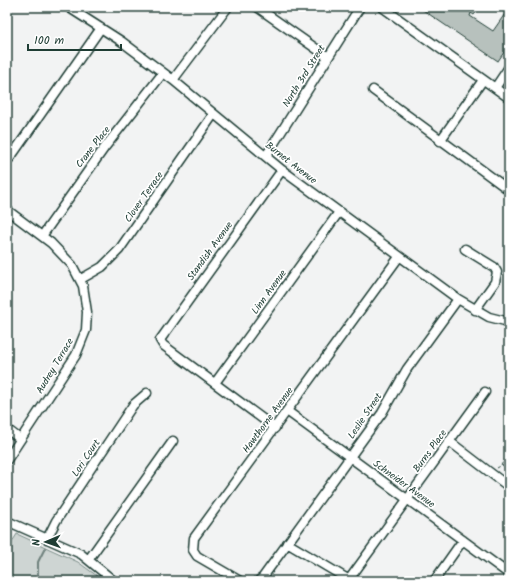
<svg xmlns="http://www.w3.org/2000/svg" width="516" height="588" font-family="Kalam,sans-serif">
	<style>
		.green { fill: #ced5d3; stroke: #768984 }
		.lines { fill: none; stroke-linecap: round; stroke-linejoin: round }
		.stream { stroke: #6d807b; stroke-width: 2 }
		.building { fill: #b7c1bd; stroke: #1f3d34 }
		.minor-casing { stroke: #1f3d34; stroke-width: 11 }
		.path { stroke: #1f3d34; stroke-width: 1; stroke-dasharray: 3 3; stroke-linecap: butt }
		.minor { stroke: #fff; stroke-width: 8 }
		.labels { text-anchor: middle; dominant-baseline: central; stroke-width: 3.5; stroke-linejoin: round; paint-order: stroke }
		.street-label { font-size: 10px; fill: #1f3d34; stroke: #fff }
	</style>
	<rect width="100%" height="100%" fill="#f2f3f3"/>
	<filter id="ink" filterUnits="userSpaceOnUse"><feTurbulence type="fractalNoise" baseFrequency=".025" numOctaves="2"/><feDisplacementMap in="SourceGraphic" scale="8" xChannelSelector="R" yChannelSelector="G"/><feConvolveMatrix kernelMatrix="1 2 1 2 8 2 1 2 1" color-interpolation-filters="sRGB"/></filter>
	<g filter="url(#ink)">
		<!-- green -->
		<path class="green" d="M 17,534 L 78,562 L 104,581 L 7,581 L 7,550 Z"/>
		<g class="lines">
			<!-- stream -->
			<path class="stream" d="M 38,581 L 38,562 L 45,548"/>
		</g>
		<!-- building -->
		<path class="building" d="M 480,7 L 474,15 L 471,13 L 470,16 L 493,31 L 509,8 L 509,45 L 498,61 L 420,8 Z"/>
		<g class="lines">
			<!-- minor casing -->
			<g class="minor-casing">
				<path id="minor" d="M 68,7 L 121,41 L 173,80 L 282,170 L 458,299 L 489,317 L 509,322
					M 257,7 L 328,57
					M 382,7 L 509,98
					M 173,80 L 228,7
					M 495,88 L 509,67
					M 373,90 L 509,190
					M 440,141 L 483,80
					M 266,156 L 360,7
					M 10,158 L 101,28
					M 7,210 L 51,243 L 72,265 L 83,286 L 87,312 L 86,330 L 76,355 L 7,460
					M 42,236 L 105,147 L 163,73
					M 465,249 L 494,267 L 497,272 L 495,282 L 475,310
					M 81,279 L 102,267 L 119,250 L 213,115
					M 215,383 L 339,212
					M 287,411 L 509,574
					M 275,428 L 163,345 L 160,340 L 282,170
					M 7,429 L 20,439
					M 449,441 L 509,487
					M 7,521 L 81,554 L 114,581
					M 47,539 L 56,521 L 133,405 L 147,393
					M 287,543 L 351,581
					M 89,559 L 173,441
					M 240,581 L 197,556 L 193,550 L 194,538 L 399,257
					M 258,581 L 263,577 L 382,413 L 407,369 L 458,299
					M 348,581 L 485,392
					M 434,581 L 463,540"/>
			</g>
			<!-- path -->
			<path class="path" d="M 501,465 L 509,454
				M 497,468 L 502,465 L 509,469"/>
			<!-- minor -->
			<use href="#minor" class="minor"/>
		</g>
	</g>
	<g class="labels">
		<!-- street labels -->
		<g class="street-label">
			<text transform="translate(304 76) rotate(-58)">North 3rd Street</text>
			<text transform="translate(93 147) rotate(-52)">Crane Place</text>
			<text transform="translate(291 163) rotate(38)">Burnet Avenue</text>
			<text transform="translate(144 197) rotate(-55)">Clover Terrace</text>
			<text transform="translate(210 251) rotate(-54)">Standish Avenue</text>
			<text transform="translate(269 292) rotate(-54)">Linn Avenue</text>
			<text transform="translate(55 366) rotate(-59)">Audrey Terrace</text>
			<text transform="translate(365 416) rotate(-56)">Leslie Street</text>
			<text transform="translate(268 420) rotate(-54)">Hawthorne Avenue</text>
			<text transform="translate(430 451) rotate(-54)">Burns Place</text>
			<text transform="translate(86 458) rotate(-56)">Lori Court</text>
			<text transform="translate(404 484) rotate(36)">Schneider Avenue</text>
		</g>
	</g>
	<!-- margin -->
	<rect width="516" height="588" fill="none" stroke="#fff" stroke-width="24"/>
	<rect x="12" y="12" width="492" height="564" fill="none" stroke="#1f3d34" stroke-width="1.5" filter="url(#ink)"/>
	<!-- north arrow -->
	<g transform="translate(46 542) rotate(268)" stroke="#ffffff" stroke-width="3" paint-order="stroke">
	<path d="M0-3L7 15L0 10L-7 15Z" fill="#1f3d34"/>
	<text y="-6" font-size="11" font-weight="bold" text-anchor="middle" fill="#1f3d34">N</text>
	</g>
	<!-- scale -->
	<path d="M28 44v6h93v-6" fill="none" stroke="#1f3d34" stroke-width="2"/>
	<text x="34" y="44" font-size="12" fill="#1f3d34" stroke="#ffffff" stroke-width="3" paint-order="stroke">100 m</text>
</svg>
